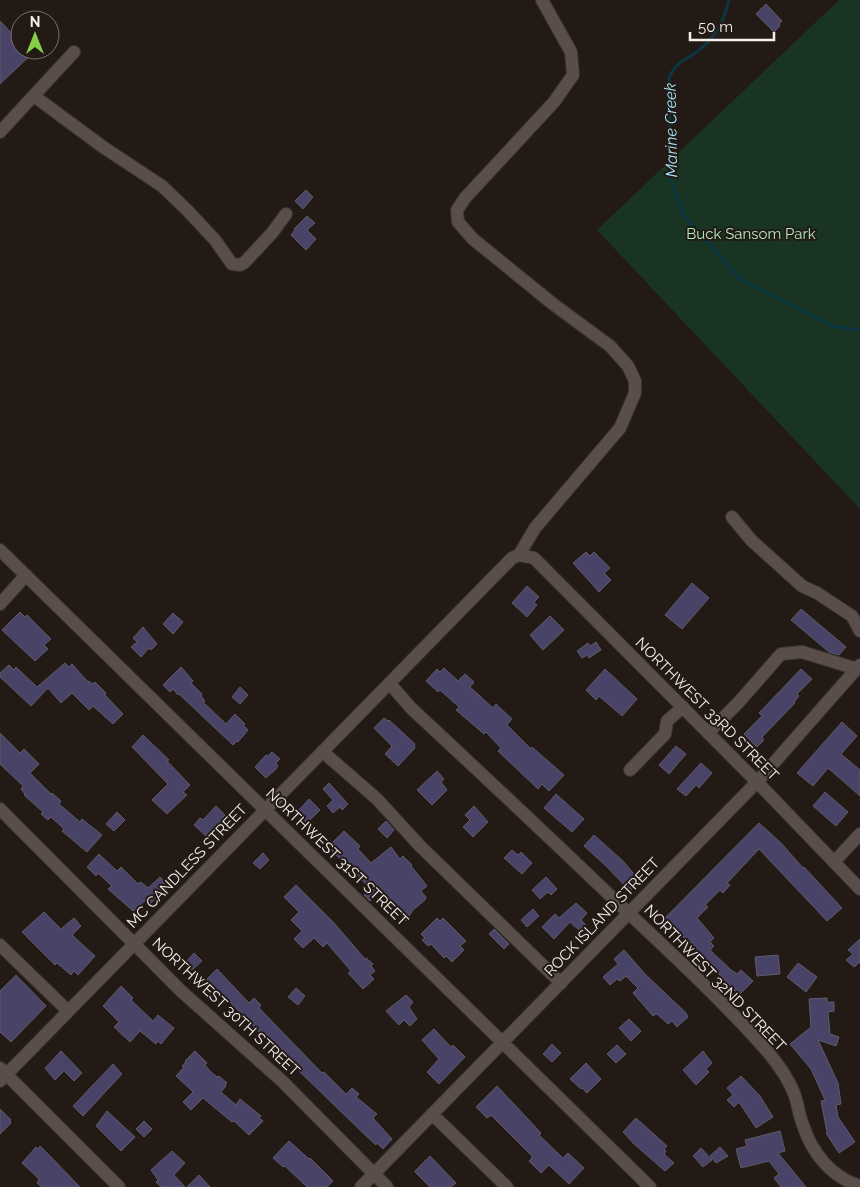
<svg xmlns="http://www.w3.org/2000/svg" width="860" height="1187" font-family="Raleway,sans-serif">
	<style>
		.green { fill: #1a3423 }
		.lines { fill: none; stroke-linecap: round; stroke-linejoin: round }
		.stream { stroke: #0c3641; stroke-width: 3 }
		.building { fill: #494368; stroke: #5d5c67 }
		.minor-casing { stroke: #3b3432; stroke-width: 14 }
		.minor { stroke: #594e49; stroke-width: 12 }
		.labels { text-anchor: middle; dominant-baseline: central; stroke-width: 4; stroke-linejoin: round; paint-order: stroke }
		.park-label { font-size: 15px; fill: #aaecbe; stroke: #231a15 }
		.street-label { font-size: 15px; fill: #f5efec; stroke: #231a15 }
		.water-label { font-size: 16px; font-style: italic; fill: #a3e7fc; stroke: #231a15 }
	</style>
	<rect width="100%" height="100%" fill="#231a15"/>
	<!-- green -->
	<path class="green" d="M 839,0 L 860,0 L 860,509 L 597,230 Z"/>
	<g class="lines">
		<!-- stream -->
		<path class="stream" d="M 729,0 C 724,22 715,39 697,52 C 682,62 677,61 669,78 L 670,179 L 684,216 L 740,279 L 832,326 L 860,330"/>
	</g>
	<!-- building -->
	<path class="building" d="M 766,4 L 782,21 L 779,24 L 780,26 L 774,32 L 756,14 Z
		M 0,21 L 20,42 L 20,50 L 36,50 L 0,84 Z
		M 306,190 L 313,197 L 303,209 L 295,201 Z
		M 307,216 L 315,223 L 307,230 L 316,239 L 306,250 L 291,235 L 295,230 L 294,229 Z
		M 586,552 L 590,556 L 594,552 L 610,568 L 604,573 L 611,580 L 599,592 L 573,563 Z
		M 692,583 L 709,598 L 682,629 L 665,615 Z
		M 527,586 L 539,597 L 534,602 L 537,605 L 527,617 L 512,603 Z
		M 801,609 L 846,647 L 839,655 L 829,652 L 791,620 Z
		M 20,612 L 25,617 L 27,615 L 51,639 L 44,645 L 48,649 L 35,661 L 2,630 Z
		M 173,613 L 183,622 L 173,634 L 163,624 Z
		M 550,616 L 564,630 L 543,650 L 530,635 Z
		M 143,627 L 157,644 L 151,650 L 149,648 L 141,657 L 131,647 L 137,642 L 133,638 Z
		M 596,642 L 601,650 L 589,658 L 587,655 L 582,658 L 577,651 L 588,643 L 590,646 Z
		M 65,663 L 69,667 L 72,664 L 88,682 L 89,681 L 92,684 L 95,682 L 106,693 L 105,695 L 123,714 L 113,724 L 93,706 L 89,710 L 72,693 L 61,703 L 48,688 L 31,706 L 0,677 L 0,673 L 9,665 L 14,670 L 16,667 L 37,687 Z
		M 181,667 L 193,681 L 191,683 L 202,694 L 201,696 L 205,701 L 203,702 L 226,724 L 235,714 L 245,724 L 243,725 L 248,730 L 238,742 L 237,741 L 233,745 L 179,694 L 178,695 L 173,689 L 170,692 L 163,685 Z
		M 444,668 L 458,681 L 465,674 L 474,682 L 470,687 L 493,708 L 496,704 L 512,719 L 507,725 L 531,749 L 532,747 L 564,775 L 549,791 L 542,784 L 538,789 L 498,751 L 501,748 L 486,732 L 484,734 L 456,710 L 459,707 L 440,690 L 438,692 L 426,681 L 437,669 L 440,672 Z
		M 605,669 L 637,699 L 622,716 L 599,696 L 596,700 L 586,690 Z
		M 801,669 L 812,679 L 797,694 L 799,696 L 794,702 L 795,703 L 762,737 L 764,740 L 757,747 L 744,734 L 762,716 L 759,713 Z
		M 240,687 L 248,695 L 240,704 L 232,697 Z
		M 384,718 L 388,721 L 389,720 L 415,744 L 414,746 L 415,748 L 398,766 L 385,754 L 392,746 L 374,728 Z
		M 842,722 L 857,736 L 841,754 L 860,770 L 860,796 L 828,768 L 813,786 L 797,773 Z
		M 0,733 L 20,753 L 24,749 L 39,764 L 30,773 L 51,794 L 52,793 L 61,801 L 59,804 L 80,822 L 82,819 L 102,835 L 87,852 L 62,831 L 64,829 L 51,817 L 48,820 L 41,814 L 43,812 L 24,795 L 25,794 L 21,789 L 23,786 L 0,764 Z
		M 143,735 L 169,760 L 167,761 L 190,785 L 183,792 L 187,795 L 167,814 L 152,800 L 168,784 L 132,747 Z
		M 676,746 L 686,754 L 669,774 L 659,765 Z
		M 272,752 L 280,759 L 276,763 L 278,766 L 276,769 L 266,778 L 255,767 L 266,755 L 268,756 Z
		M 701,763 L 712,773 L 699,788 L 696,785 L 686,796 L 677,789 Z
		M 437,771 L 444,779 L 441,782 L 447,790 L 432,805 L 417,790 Z
		M 329,783 L 348,804 L 342,810 L 340,807 L 333,813 L 327,806 L 333,800 L 323,789 Z
		M 825,792 L 848,812 L 836,826 L 813,806 Z
		M 556,794 L 584,819 L 572,832 L 544,808 Z
		M 309,799 L 320,810 L 307,823 L 297,812 Z
		M 216,806 L 225,815 L 223,817 L 225,819 L 208,838 L 194,825 L 200,818 L 203,820 Z
		M 474,806 L 488,822 L 473,837 L 463,827 L 470,820 L 465,815 Z
		M 117,812 L 125,820 L 114,831 L 106,824 Z
		M 386,821 L 394,830 L 387,838 L 378,829 Z
		M 759,823 L 781,843 L 803,868 L 804,867 L 842,908 L 827,921 L 759,849 L 727,883 L 730,885 L 723,893 L 720,890 L 705,905 L 708,907 L 697,918 L 714,938 L 710,942 L 714,946 L 710,950 L 731,970 L 737,974 L 741,970 L 753,981 L 739,995 L 665,918 Z
		M 344,831 L 360,846 L 358,849 L 371,863 L 391,847 L 400,859 L 403,856 L 412,865 L 411,866 L 427,886 L 421,891 L 426,897 L 425,900 L 413,910 L 406,921 L 381,891 L 370,901 L 364,895 L 370,888 L 328,847 Z
		M 594,835 L 623,861 L 640,881 L 630,891 L 606,866 L 584,846 Z
		M 512,850 L 518,855 L 521,852 L 532,863 L 522,874 L 504,858 Z
		M 263,853 L 269,860 L 260,869 L 253,863 Z
		M 99,854 L 117,871 L 121,867 L 138,884 L 140,882 L 142,883 L 148,888 L 160,877 L 168,885 L 150,904 L 146,900 L 133,911 L 108,889 L 112,886 L 98,873 L 96,876 L 87,867 Z
		M 546,877 L 557,889 L 551,895 L 548,892 L 540,899 L 532,890 Z
		M 296,885 L 334,923 L 365,959 L 366,958 L 373,964 L 371,966 L 375,971 L 370,975 L 374,979 L 363,989 L 348,973 L 351,971 L 327,943 L 323,947 L 314,938 L 303,948 L 294,939 L 302,931 L 291,920 L 299,912 L 284,897 Z
		M 576,903 L 587,913 L 581,920 L 586,925 L 580,931 L 570,922 L 554,939 L 542,927 L 555,914 L 559,918 Z
		M 533,909 L 539,916 L 527,927 L 521,920 Z
		M 44,912 L 61,929 L 74,918 L 81,926 L 72,935 L 95,956 L 78,975 L 74,971 L 71,975 L 57,963 L 55,965 L 22,932 Z
		M 437,918 L 440,921 L 443,918 L 466,941 L 460,946 L 464,950 L 452,962 L 446,956 L 444,958 L 431,944 L 428,946 L 422,940 L 425,938 L 421,934 Z
		M 494,929 L 509,944 L 504,949 L 489,934 Z
		M 860,939 L 860,962 L 854,967 L 846,960 L 853,954 L 848,950 Z
		M 624,950 L 645,974 L 686,1013 L 688,1017 L 677,1027 L 672,1021 L 668,1024 L 658,1015 L 656,1014 L 653,1016 L 633,993 L 638,988 L 626,976 L 620,981 L 617,979 L 610,985 L 603,977 L 618,964 L 614,959 Z
		M 194,953 L 202,961 L 192,970 L 185,963 Z
		M 778,955 L 780,974 L 757,976 L 755,957 Z
		M 798,963 L 817,977 L 806,992 L 787,977 Z
		M 217,969 L 249,1003 L 254,998 L 261,1005 L 259,1008 L 322,1073 L 324,1072 L 346,1094 L 352,1088 L 359,1094 L 356,1097 L 377,1114 L 373,1118 L 392,1139 L 383,1149 L 377,1143 L 376,1145 L 364,1134 L 262,1035 L 226,998 L 224,1000 L 215,990 L 211,989 L 204,982 Z
		M 16,975 L 46,1006 L 11,1042 L 0,1032 L 0,991 Z
		M 121,986 L 133,998 L 131,1000 L 153,1021 L 158,1015 L 174,1028 L 161,1044 L 158,1041 L 156,1044 L 140,1031 L 130,1042 L 114,1027 L 119,1022 L 103,1006 Z
		M 296,988 L 305,996 L 298,1005 L 288,997 Z
		M 406,995 L 413,1002 L 409,1007 L 417,1019 L 410,1026 L 404,1020 L 399,1025 L 386,1011 Z
		M 827,998 L 827,1002 L 834,1002 L 834,1011 L 828,1012 L 830,1034 L 839,1037 L 836,1046 L 818,1040 L 838,1083 L 841,1104 L 836,1105 L 838,1117 L 855,1142 L 839,1153 L 826,1133 L 827,1132 L 821,1101 L 825,1100 L 811,1069 L 790,1044 L 811,1027 L 809,999 Z
		M 629,1019 L 641,1031 L 631,1041 L 619,1028 Z
		M 434,1029 L 451,1047 L 453,1045 L 465,1057 L 439,1084 L 427,1072 L 439,1059 L 422,1040 Z
		M 552,1044 L 561,1053 L 552,1062 L 543,1054 Z
		M 617,1045 L 626,1054 L 616,1063 L 607,1054 Z
		M 61,1051 L 82,1073 L 74,1081 L 64,1071 L 55,1080 L 45,1068 Z
		M 195,1051 L 207,1063 L 205,1065 L 211,1072 L 217,1077 L 219,1076 L 227,1083 L 225,1085 L 226,1086 L 221,1092 L 236,1105 L 240,1099 L 261,1116 L 259,1118 L 263,1121 L 249,1135 L 234,1121 L 232,1122 L 203,1098 L 191,1110 L 183,1102 L 193,1092 L 176,1076 L 184,1067 L 182,1066 L 186,1062 L 185,1061 Z
		M 703,1051 L 712,1063 L 706,1069 L 709,1072 L 696,1085 L 683,1070 Z
		M 586,1063 L 601,1079 L 587,1093 L 582,1088 L 581,1089 L 570,1079 Z
		M 113,1064 L 122,1074 L 83,1116 L 73,1106 Z
		M 741,1076 L 760,1096 L 773,1117 L 756,1128 L 739,1102 L 734,1107 L 727,1100 L 733,1095 L 727,1088 Z
		M 497,1086 L 541,1133 L 539,1135 L 563,1158 L 568,1153 L 584,1168 L 569,1184 L 549,1165 L 541,1173 L 529,1161 L 532,1158 L 532,1156 L 491,1115 L 487,1118 L 476,1107 Z
		M 0,1109 L 11,1120 L 10,1122 L 11,1123 L 0,1134 Z
		M 107,1111 L 135,1137 L 121,1151 L 96,1126 Z
		M 636,1118 L 667,1146 L 664,1149 L 666,1151 L 664,1154 L 674,1163 L 665,1171 L 634,1144 L 623,1132 Z
		M 144,1121 L 152,1129 L 144,1137 L 136,1129 Z
		M 780,1131 L 785,1151 L 778,1153 L 806,1187 L 781,1187 L 774,1178 L 779,1174 L 769,1161 L 741,1168 L 736,1149 L 747,1146 L 745,1140 Z
		M 289,1141 L 309,1159 L 310,1158 L 333,1181 L 327,1187 L 307,1187 L 285,1166 L 283,1167 L 273,1158 Z
		M 40,1146 L 49,1155 L 80,1187 L 42,1187 L 37,1183 L 39,1180 L 38,1178 L 22,1163 L 36,1147 L 38,1149 Z
		M 720,1147 L 728,1156 L 716,1163 L 710,1156 Z
		M 701,1148 L 712,1160 L 703,1167 L 693,1156 Z
		M 172,1151 L 185,1163 L 174,1175 L 185,1187 L 161,1187 L 156,1182 L 158,1180 L 151,1170 Z
		M 430,1156 L 456,1183 L 451,1187 L 430,1187 L 415,1172 L 415,1171 Z
		M 199,1175 L 210,1187 L 187,1187 Z"/>
	<g class="lines">
		<!-- minor casing -->
		<g class="minor-casing">
			<path id="minor" d="M 34,96 L 103,147 L 162,186 L 187,210 L 215,240 L 232,264 L 240,265 L 244,263 L 272,233 L 286,214
				M 0,132 L 74,52
				M 732,517 L 751,540 L 802,586 L 817,593 L 852,616 L 860,631
				M 0,550 L 650,1187
				M 519,555 L 535,528 L 620,428 L 635,393 L 635,381 L 628,366 L 610,346 L 553,304 L 473,239 L 458,222 L 457,210 L 465,198 L 554,102 L 573,75 L 571,52 L 542,0
				M 0,604 L 26,575
				M 390,684 L 412,709 C 482,774 551,839 619,904 C 669,951 721,999 767,1051 C 778,1064 789,1079 795,1096 C 798,1105 799,1115 803,1125 C 812,1153 831,1177 860,1186
				M 708,733 L 738,703 L 781,654 L 802,652 L 857,669
				M 323,752 L 377,799 L 420,846 L 561,983
				M 630,770 L 665,734 L 667,721 L 683,707
				M 0,809 L 181,991 L 282,1081 L 387,1187
				M 834,862 L 860,834
				M 0,945 L 68,1011
				M 0,1068 L 119,1187
				M 0,1081 L 512,558 L 519,555 L 534,558 L 757,782 L 860,889
				M 432,1114 L 507,1187
				M 361,1187 L 757,782 L 860,665"/>
		</g>
		<!-- minor -->
		<use href="#minor" class="minor"/>
	</g>
	<g class="labels">
		<!-- park labels -->
		<g class="park-label">
			<text x="751" y="234">Buck Sansom Park</text>
		</g>
		<!-- street labels -->
		<g class="street-label">
			<text transform="translate(707 709) rotate(45)">NORTHWEST 33RD STREET</text>
			<text transform="translate(337 857) rotate(44)">NORTHWEST 31ST STREET</text>
			<text transform="translate(187 866) rotate(-46)">MC CANDLESS STREET</text>
			<text transform="translate(602 917) rotate(-46)">ROCK ISLAND STREET</text>
			<text transform="translate(715 978) rotate(46)">NORTHWEST 32ND STREET</text>
			<text transform="translate(226 1007) rotate(43)">NORTHWEST 30TH STREET</text>
		</g>
		<!-- water labels -->
		<g class="water-label">
			<text transform="translate(671 130) rotate(-91)">Marine Creek</text>
		</g>
	</g>
	<!-- north arrow -->
	<g transform="translate(35 35)"><circle r="24" fill="#231a15" stroke="#776f6b"/>
	<path d="M0-4L9 19L0 12L-9 19Z" fill="#87cf4b"/>
	<text y="-8" font-size="14" font-weight="bold" text-anchor="middle" fill="#f5efec">N</text>
	</g>
	<!-- scale -->
	<path d="M690 32v8h84v-8" fill="none" stroke="#f5efec" stroke-width="2.5"/>
	<text x="698" y="32" font-size="15" fill="#f5efec" stroke="#231a15" stroke-width="4" paint-order="stroke">50 m</text>
</svg>
